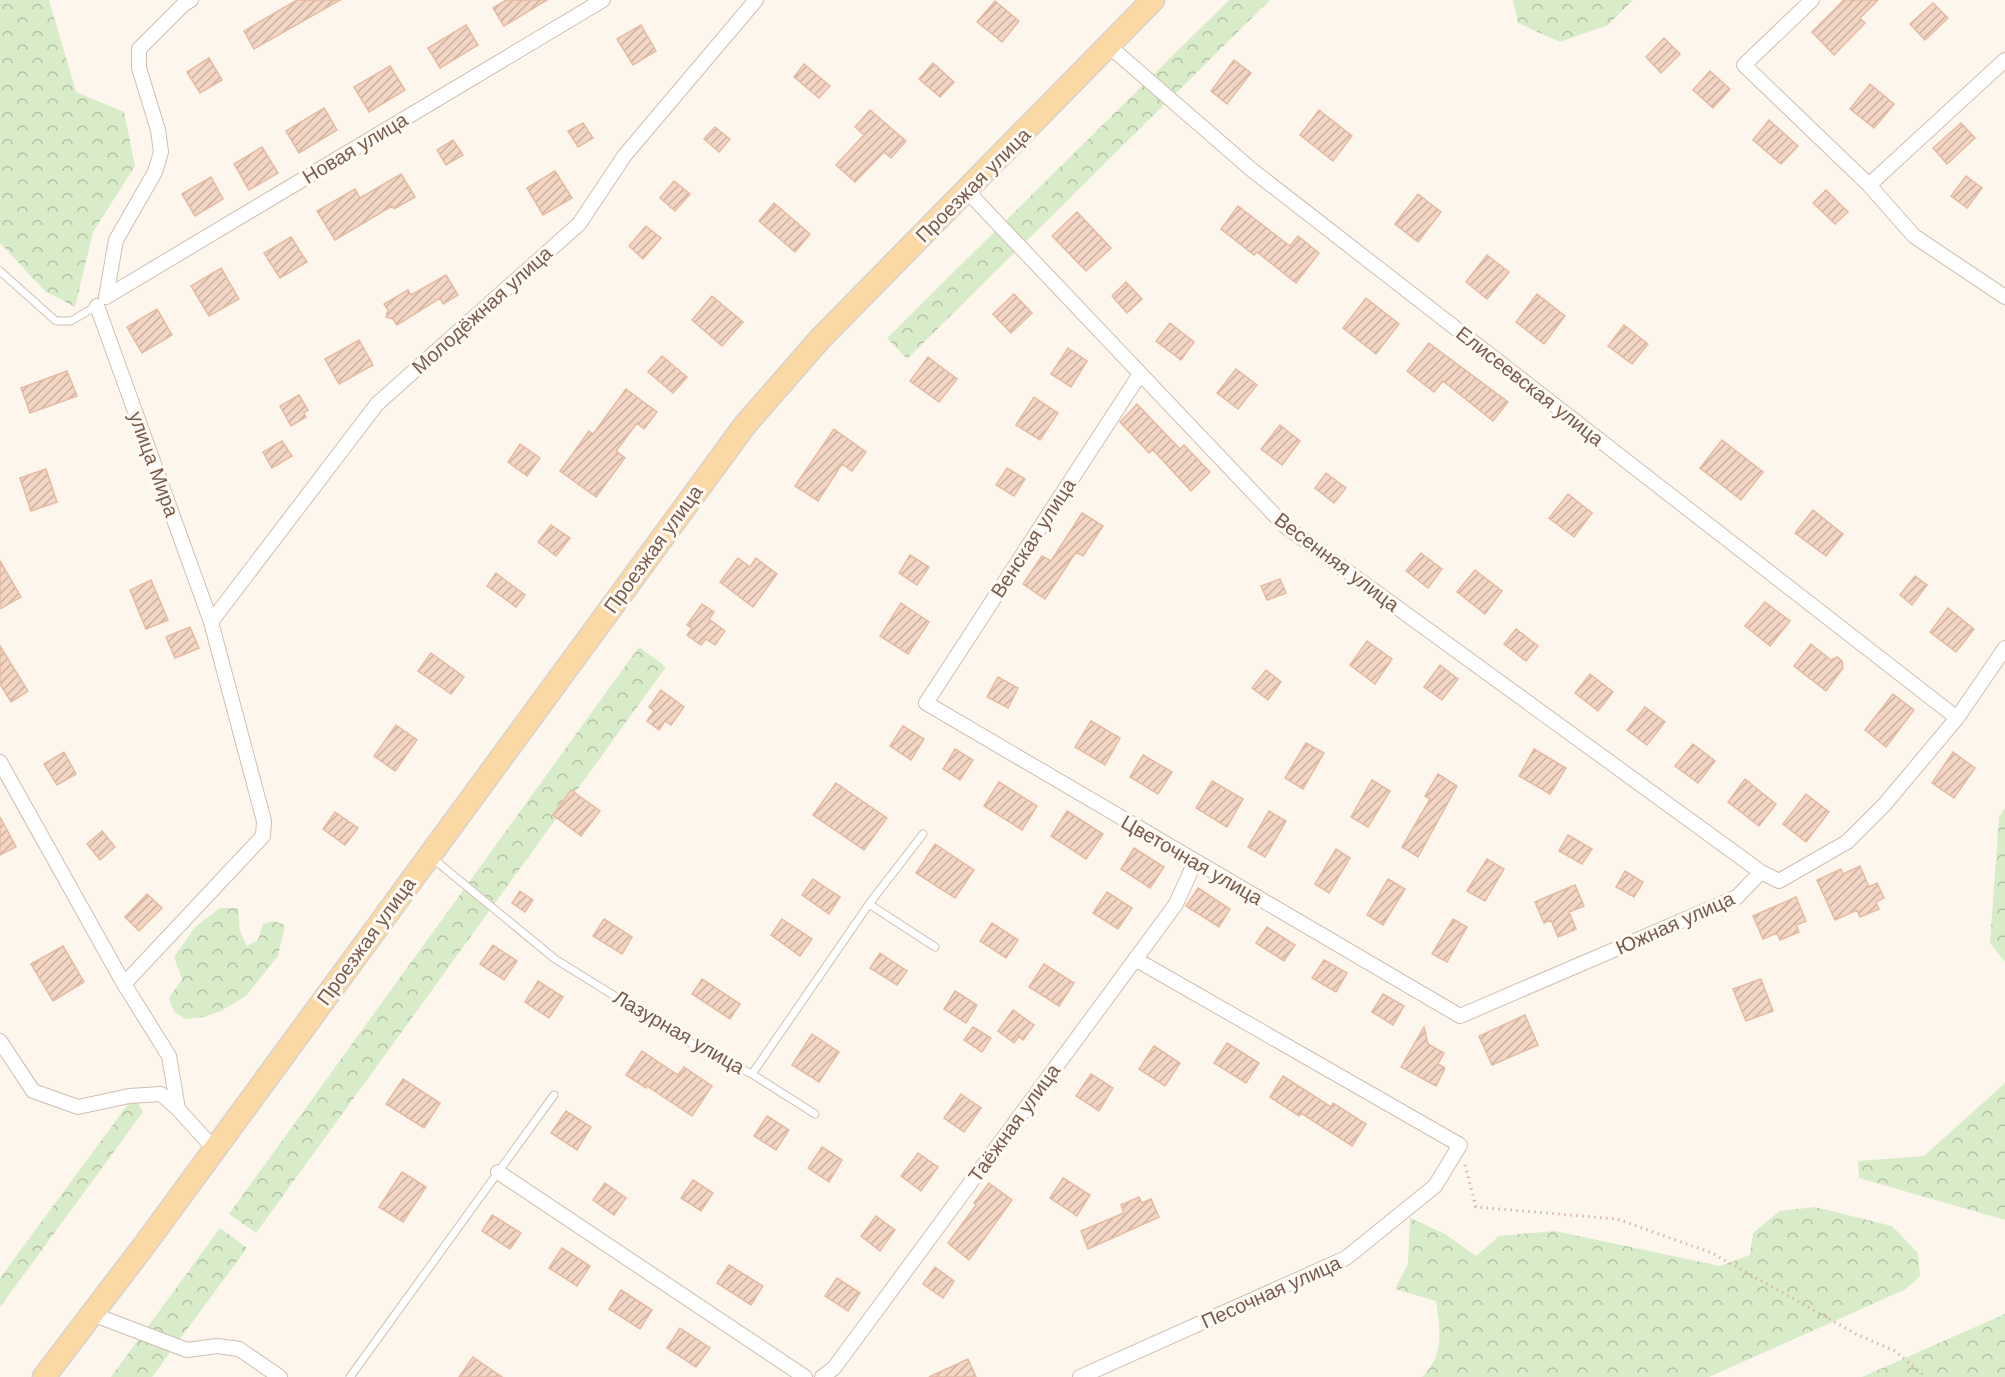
<svg xmlns="http://www.w3.org/2000/svg" width="2005" height="1377" font-family="Helvetica,sans-serif">
	<style>
		.forest { fill: url(#forest-crowns) }
		.building { fill: url(#building-hatch); stroke: #e6bba3; stroke-width: 1.5 }
		.lines { fill: none; stroke-linecap: round; stroke-linejoin: round }
		.service-casing { stroke: #d1beb0; stroke-width: 9 }
		.minor-casing { stroke: #d1beb0; stroke-width: 16 }
		.primary-casing { stroke: #dad1cd; stroke-width: 25 }
		.path { stroke: #d9b8a5; stroke-width: 3; stroke-dasharray: 1.5 4.5; stroke-linecap: butt }
		.service { stroke: #fff; stroke-width: 7 }
		.minor { stroke: #fff; stroke-width: 14 }
		.primary { stroke: #fbd9a5; stroke-width: 22 }
		.labels { text-anchor: middle; dominant-baseline: central; stroke-width: 6; stroke-linejoin: round; paint-order: stroke }
		.street-label { font-size: 20px; fill: #7a5c4d; stroke: #fffaf3 }
	</style>
	<defs>
		<pattern id="forest-crowns" width="20" height="18" patternUnits="userSpaceOnUse" patternTransform="scale(1.5)"><rect width="20" height="18" fill="#d8ecc9"/><path d="M2 6a3 3 0 1 1 6 0M12 15a3 3 0 1 1 6 0" fill="none" stroke="#b4c2a5"/></pattern>
		<pattern id="building-hatch" width="6" height="6" patternUnits="userSpaceOnUse" patternTransform="scale(1.5)"><rect width="6" height="6" fill="#f3d5c3"/><path d="M-1 1l2-2M0 6l6-6M5 7l2-2" fill="none" stroke="#cab0a1"/></pattern>
	</defs>
	<rect width="100%" height="100%" fill="#fdf6ec"/>
	<!-- forest -->
	<path class="forest" d="M 0,0 L 49,0 L 76,92 L 124,112 L 135,166 L 93,232 L 75,307 L 45,291 L 0,243 Z
		M 1229,0 L 1270,0 L 907,359 L 887,338 Z
		M 1513,0 L 1633,0 L 1608,25 L 1560,42 L 1518,23 Z
		M 639,647 L 666,667 L 256,1233 L 229,1214 Z
		M 2005,808 L 2005,962 L 1990,943 L 1999,817 Z
		M 220,908 L 238,908 L 240,931 L 247,946 L 258,940 L 263,924 L 273,921 L 285,925 L 278,956 L 246,996 L 221,1011 L 204,1017 L 186,1019 L 174,1012 L 169,998 L 182,979 L 174,957 L 195,927 Z
		M 2005,1083 L 2005,1220 L 1859,1178 L 1858,1161 L 1924,1156 Z
		M 134,1096 L 143,1112 L 0,1307 L 0,1278 Z
		M 1815,1207 L 1892,1226 L 1918,1253 L 1920,1276 L 1906,1289 L 1709,1377 L 1422,1377 C 1445,1355 1440,1329 1436,1301 L 1395,1289 L 1408,1264 L 1410,1218 L 1445,1234 L 1476,1256 L 1499,1236 L 1555,1231 L 1720,1266 L 1750,1255 L 1753,1233 L 1780,1211 Z
		M 220,1228 L 247,1248 L 152,1377 L 111,1377 Z
		M 2005,1314 L 2005,1377 L 1862,1377 Z"/>
	<!-- building -->
	<path class="building" d="M 297,0 L 340,0 L 254,49 L 244,31 Z
		M 506,0 L 547,0 L 504,26 L 493,8 Z
		M 1844,0 L 1878,0 L 1860,18 L 1865,23 L 1834,55 L 1812,32 Z
		M 995,1 L 1019,21 L 1002,42 L 977,22 Z
		M 1933,3 L 1948,18 L 1925,40 L 1910,24 Z
		M 466,25 L 478,45 L 440,68 L 428,48 Z
		M 641,25 L 656,51 L 633,65 L 617,39 Z
		M 1664,38 L 1680,54 L 1661,73 L 1646,57 Z
		M 209,58 L 222,80 L 200,93 L 187,72 Z
		M 1234,60 L 1251,73 L 1227,104 L 1211,91 Z
		M 933,63 L 954,82 L 940,97 L 919,79 Z
		M 804,64 L 830,86 L 819,98 L 794,77 Z
		M 390,66 L 405,90 L 369,112 L 354,87 Z
		M 1710,71 L 1730,89 L 1713,108 L 1693,90 Z
		M 1870,84 L 1894,104 L 1874,128 L 1850,109 Z
		M 324,108 L 337,130 L 299,153 L 286,131 Z
		M 870,110 L 906,141 L 891,158 L 884,152 L 855,182 L 836,165 L 864,135 L 855,127 Z
		M 1319,110 L 1352,136 L 1333,161 L 1300,135 Z
		M 1769,120 L 1798,146 L 1781,164 L 1753,140 Z
		M 583,123 L 593,138 L 578,147 L 568,131 Z
		M 1961,123 L 1975,138 L 1947,164 L 1933,148 Z
		M 715,127 L 730,139 L 719,152 L 704,139 Z
		M 453,140 L 463,155 L 446,165 L 437,150 Z
		M 262,147 L 278,173 L 249,190 L 234,164 Z
		M 555,171 L 572,198 L 543,215 L 527,188 Z
		M 401,174 L 415,197 L 394,209 L 392,206 L 335,240 L 317,211 L 355,189 L 360,198 Z
		M 1966,176 L 1982,188 L 1967,208 L 1951,196 Z
		M 211,177 L 223,199 L 195,216 L 182,194 Z
		M 674,181 L 690,194 L 675,211 L 660,198 Z
		M 1826,190 L 1848,212 L 1835,224 L 1813,203 Z
		M 1418,194 L 1441,212 L 1418,242 L 1395,224 Z
		M 774,203 L 810,234 L 795,252 L 759,221 Z
		M 1238,206 L 1290,246 L 1298,236 L 1319,253 L 1296,283 L 1257,252 L 1254,255 L 1221,229 Z
		M 1077,212 L 1111,248 L 1086,271 L 1052,236 Z
		M 646,226 L 661,238 L 643,259 L 629,246 Z
		M 291,237 L 307,262 L 280,278 L 264,253 Z
		M 1487,255 L 1509,272 L 1487,299 L 1466,282 Z
		M 221,268 L 239,299 L 209,316 L 191,286 Z
		M 446,275 L 458,295 L 443,304 L 440,298 L 397,325 L 393,319 L 386,317 L 388,310 L 384,304 L 408,290 L 411,295 Z
		M 1126,282 L 1142,299 L 1127,313 L 1112,296 Z
		M 1014,294 L 1032,313 L 1011,333 L 993,314 Z
		M 1537,294 L 1565,316 L 1544,344 L 1516,322 Z
		M 712,296 L 743,322 L 722,346 L 692,320 Z
		M 1366,298 L 1399,324 L 1376,354 L 1343,328 Z
		M 157,309 L 172,335 L 142,353 L 127,327 Z
		M 1170,323 L 1194,342 L 1181,360 L 1156,341 Z
		M 1624,325 L 1648,344 L 1632,364 L 1608,346 Z
		M 359,340 L 373,365 L 339,384 L 325,359 Z
		M 1429,343 L 1508,402 L 1493,421 L 1443,381 L 1434,392 L 1407,371 Z
		M 1068,348 L 1087,361 L 1071,387 L 1051,374 Z
		M 662,356 L 687,377 L 673,393 L 648,372 Z
		M 928,357 L 957,379 L 939,402 L 910,381 Z
		M 1236,369 L 1257,385 L 1238,409 L 1217,393 Z
		M 67,371 L 77,396 L 30,413 L 21,388 Z
		M 626,389 L 657,412 L 644,429 L 637,423 L 616,451 L 625,458 L 596,497 L 560,471 L 589,431 L 593,434 Z
		M 299,395 L 308,410 L 304,413 L 306,417 L 291,426 L 280,406 Z
		M 1034,397 L 1058,413 L 1040,440 L 1016,425 Z
		M 1137,404 L 1180,449 L 1184,445 L 1210,472 L 1191,491 L 1153,450 L 1149,453 L 1120,422 Z
		M 1280,425 L 1300,441 L 1282,465 L 1261,449 Z
		M 834,429 L 866,452 L 852,471 L 842,464 L 818,501 L 795,486 Z
		M 1722,440 L 1763,472 L 1741,500 L 1700,468 Z
		M 282,441 L 292,456 L 272,468 L 263,452 Z
		M 520,444 L 540,458 L 527,476 L 508,462 Z
		M 1007,468 L 1025,479 L 1014,496 L 996,485 Z
		M 46,469 L 57,502 L 31,511 L 20,478 Z
		M 1326,473 L 1346,488 L 1334,503 L 1315,488 Z
		M 1568,494 L 1592,513 L 1574,537 L 1549,518 Z
		M 1813,510 L 1843,534 L 1826,556 L 1795,533 Z
		M 1082,513 L 1103,526 L 1083,556 L 1076,552 L 1045,599 L 1023,584 L 1042,556 L 1051,561 Z
		M 551,525 L 570,538 L 556,556 L 538,542 Z
		M 1421,553 L 1442,569 L 1428,588 L 1406,571 Z
		M 910,555 L 929,567 L 917,585 L 899,573 Z
		M 738,558 L 750,567 L 756,558 L 777,574 L 753,607 L 720,582 Z
		M 0,561 L 21,597 L 0,609 Z
		M 1475,570 L 1502,591 L 1485,614 L 1457,592 Z
		M 496,573 L 525,595 L 516,607 L 487,586 Z
		M 1915,576 L 1927,585 L 1912,605 L 1900,595 Z
		M 1280,579 L 1286,593 L 1267,600 L 1261,586 Z
		M 151,580 L 168,620 L 146,629 L 130,590 Z
		M 1765,602 L 1790,621 L 1770,646 L 1745,626 Z
		M 901,603 L 929,622 L 908,654 L 880,636 Z
		M 702,604 L 714,612 L 709,619 L 725,631 L 715,645 L 706,639 L 701,645 L 687,635 L 692,628 L 687,625 Z
		M 1948,608 L 1974,629 L 1956,652 L 1930,632 Z
		M 190,627 L 199,648 L 175,658 L 166,637 Z
		M 1516,629 L 1538,646 L 1526,661 L 1504,644 Z
		M 1367,641 L 1392,659 L 1375,684 L 1350,665 Z
		M 1811,644 L 1831,660 L 1837,657 L 1842,661 L 1843,668 L 1826,691 L 1794,666 Z
		M 0,646 L 28,691 L 11,702 L 0,684 Z
		M 431,653 L 464,677 L 451,694 L 418,671 Z
		M 1440,665 L 1458,679 L 1442,700 L 1424,687 Z
		M 1266,670 L 1281,682 L 1268,700 L 1252,688 Z
		M 1590,674 L 1613,692 L 1598,711 L 1575,693 Z
		M 998,677 L 1018,688 L 1008,708 L 987,697 Z
		M 661,690 L 684,707 L 671,725 L 665,721 L 659,730 L 647,721 L 654,711 L 649,707 Z
		M 1893,694 L 1914,710 L 1886,747 L 1865,730 Z
		M 1645,707 L 1665,722 L 1647,745 L 1627,730 Z
		M 1091,721 L 1120,738 L 1105,765 L 1075,747 Z
		M 396,725 L 417,740 L 395,771 L 374,756 Z
		M 903,726 L 924,739 L 911,760 L 890,746 Z
		M 1306,743 L 1324,753 L 1303,789 L 1285,778 Z
		M 1693,744 L 1715,761 L 1698,783 L 1675,766 Z
		M 955,749 L 973,760 L 960,780 L 943,769 Z
		M 1534,749 L 1566,768 L 1550,794 L 1519,776 Z
		M 64,752 L 76,774 L 57,785 L 44,764 Z
		M 1953,752 L 1975,768 L 1954,798 L 1932,783 Z
		M 1143,755 L 1172,772 L 1158,794 L 1130,777 Z
		M 1438,774 L 1457,786 L 1418,857 L 1402,847 L 1430,799 L 1425,796 Z
		M 1745,779 L 1776,804 L 1759,826 L 1728,802 Z
		M 1372,780 L 1390,791 L 1368,827 L 1351,817 Z
		M 1212,781 L 1243,799 L 1227,827 L 1196,808 Z
		M 999,782 L 1037,806 L 1022,830 L 984,806 Z
		M 836,783 L 887,818 L 864,850 L 813,815 Z
		M 571,790 L 600,811 L 581,836 L 553,815 Z
		M 1806,794 L 1829,812 L 1806,842 L 1783,824 Z
		M 1067,811 L 1103,834 L 1086,859 L 1051,836 Z
		M 1269,811 L 1286,821 L 1265,857 L 1248,847 Z
		M 335,812 L 358,828 L 345,845 L 323,829 Z
		M 0,817 L 16,847 L 0,855 Z
		M 102,831 L 115,847 L 100,860 L 87,844 Z
		M 1568,835 L 1592,849 L 1582,864 L 1559,851 Z
		M 935,844 L 974,870 L 955,898 L 916,873 Z
		M 1134,848 L 1164,867 L 1150,888 L 1121,869 Z
		M 1336,849 L 1350,858 L 1329,893 L 1315,884 Z
		M 1487,859 L 1504,869 L 1485,901 L 1467,891 Z
		M 1860,866 L 1869,887 L 1877,883 L 1884,898 L 1876,902 L 1879,909 L 1860,917 L 1857,910 L 1835,920 L 1817,880 L 1841,869 L 1843,874 Z
		M 1625,871 L 1643,882 L 1634,897 L 1616,887 Z
		M 813,879 L 840,897 L 829,914 L 802,895 Z
		M 1388,879 L 1405,889 L 1383,925 L 1367,915 Z
		M 1575,885 L 1584,906 L 1569,912 L 1576,929 L 1558,937 L 1551,920 L 1544,923 L 1535,902 Z
		M 1198,888 L 1230,909 L 1219,927 L 1186,906 Z
		M 520,891 L 533,900 L 525,912 L 512,903 Z
		M 1107,892 L 1132,908 L 1118,929 L 1093,913 Z
		M 147,894 L 162,908 L 139,931 L 125,917 Z
		M 1796,897 L 1806,921 L 1796,925 L 1799,932 L 1780,940 L 1777,933 L 1763,939 L 1753,916 Z
		M 604,919 L 632,937 L 622,954 L 593,936 Z
		M 782,919 L 812,939 L 800,956 L 771,935 Z
		M 1453,919 L 1467,927 L 1447,962 L 1432,954 Z
		M 992,923 L 1018,940 L 1006,958 L 980,941 Z
		M 1267,927 L 1295,945 L 1284,961 L 1256,943 Z
		M 493,945 L 517,961 L 504,980 L 480,964 Z
		M 63,946 L 84,982 L 53,1001 L 31,964 Z
		M 880,953 L 907,971 L 897,985 L 870,968 Z
		M 1324,960 L 1347,973 L 1336,992 L 1312,978 Z
		M 1044,964 L 1074,983 L 1059,1006 L 1029,987 Z
		M 702,979 L 740,1004 L 730,1019 L 692,994 Z
		M 1761,979 L 1773,1011 L 1746,1021 L 1733,989 Z
		M 538,981 L 563,997 L 549,1018 L 525,1002 Z
		M 955,991 L 977,1005 L 966,1023 L 944,1009 Z
		M 1383,994 L 1404,1006 L 1393,1025 L 1372,1012 Z
		M 1013,1010 L 1034,1025 L 1023,1040 L 1019,1036 L 1014,1043 L 998,1031 Z
		M 1525,1015 L 1538,1045 L 1492,1065 L 1479,1036 Z
		M 973,1027 L 991,1038 L 982,1052 L 964,1040 Z
		M 1424,1027 L 1428,1044 L 1444,1053 L 1438,1064 L 1445,1068 L 1436,1086 L 1401,1067 Z
		M 812,1034 L 839,1052 L 819,1082 L 792,1065 Z
		M 1227,1043 L 1259,1063 L 1246,1083 L 1214,1063 Z
		M 1154,1046 L 1180,1063 L 1165,1086 L 1139,1069 Z
		M 642,1051 L 678,1075 L 684,1067 L 712,1086 L 692,1116 L 647,1086 L 646,1088 L 626,1075 Z
		M 1091,1074 L 1113,1088 L 1099,1111 L 1076,1096 Z
		M 1283,1076 L 1331,1107 L 1333,1103 L 1366,1124 L 1352,1146 L 1301,1113 L 1299,1116 L 1270,1097 Z
		M 403,1079 L 440,1103 L 424,1128 L 386,1104 Z
		M 961,1094 L 981,1108 L 964,1132 L 944,1118 Z
		M 566,1111 L 591,1127 L 577,1150 L 551,1133 Z
		M 767,1116 L 789,1130 L 776,1150 L 754,1136 Z
		M 822,1147 L 842,1160 L 829,1182 L 808,1168 Z
		M 918,1153 L 938,1167 L 921,1191 L 901,1176 Z
		M 402,1172 L 426,1187 L 403,1222 L 379,1207 Z
		M 1063,1178 L 1090,1195 L 1077,1216 L 1050,1198 Z
		M 693,1180 L 713,1193 L 701,1211 L 681,1198 Z
		M 605,1183 L 626,1198 L 614,1215 L 593,1200 Z
		M 989,1183 L 1012,1200 L 969,1260 L 948,1243 L 976,1205 L 974,1203 Z
		M 1139,1197 L 1142,1203 L 1151,1199 L 1159,1217 L 1088,1249 L 1081,1231 L 1124,1213 L 1121,1205 Z
		M 492,1215 L 521,1233 L 510,1249 L 482,1231 Z
		M 876,1216 L 895,1230 L 880,1251 L 861,1236 Z
		M 562,1248 L 590,1266 L 577,1286 L 549,1268 Z
		M 729,1265 L 763,1286 L 751,1305 L 717,1283 Z
		M 935,1267 L 954,1281 L 943,1298 L 923,1284 Z
		M 837,1278 L 860,1293 L 848,1311 L 825,1296 Z
		M 621,1290 L 652,1310 L 640,1329 L 609,1309 Z
		M 680,1328 L 710,1348 L 696,1367 L 667,1348 Z
		M 473,1357 L 502,1377 L 459,1377 Z
		M 968,1359 L 976,1377 L 929,1377 Z"/>
	<g class="lines">
		<!-- service casing -->
		<g class="service-casing">
			<path id="service" d="M 0,271 L 56,321 L 71,321 L 98,305
				M 431,857 L 555,959 L 705,1052 L 752,1074 L 869,904 L 923,834
				M 869,904 L 935,947
				M 752,1074 L 815,1114
				M 350,1377 L 554,1095"/>
		</g>
		<!-- minor casing -->
		<g class="minor-casing">
			<path id="minor" d="M 1812,0 L 1744,65 L 1869,185 L 1914,236 L 2005,297
				M 1109,46 L 1252,170 L 1957,718
				M 1869,185 L 2005,60
				M 967,191 L 1285,526 L 1761,872
				M 106,297 L 603,0
				M 106,297 L 116,240 L 155,172 L 161,152 L 158,130 L 139,68 L 139,49 L 184,4 L 191,0
				M 97,306 L 211,622 L 264,821 L 263,836 L 124,984
				M 1140,374 L 926,703 L 1460,1016 L 1737,897 L 1761,872 L 1779,881 L 1847,842 L 1885,804 L 1957,718 L 2005,648
				M 211,622 L 377,404 L 579,224 L 625,155 L 756,0
				M 0,762 L 124,984 L 169,1056 L 178,1109 L 214,1149
				M 0,1041 L 33,1091 L 78,1107 L 129,1096 L 161,1094 L 178,1109
				M 498,1172 L 805,1377
				M 92,1314 L 187,1350 L 217,1346 L 239,1349 L 280,1377
				M 822,1377 L 834,1368 L 1176,904 L 1195,862
				M 1080,1377 L 1346,1258 L 1435,1186 L 1460,1145 L 1135,959"/>
		</g>
		<!-- primary casing -->
		<g class="primary-casing">
			<path id="primary" d="M 44,1377 L 146,1243 L 745,425 L 820,339 L 1153,0"/>
		</g>
		<!-- path -->
		<path class="path" d="M 1465,1165 L 1476,1207 L 1617,1219 L 1712,1253 L 1856,1334 L 1895,1351 L 1926,1377"/>
		<!-- service -->
		<use href="#service" class="service"/>
		<!-- minor -->
		<use href="#minor" class="minor"/>
		<!-- primary -->
		<use href="#primary" class="primary"/>
	</g>
	<g class="labels">
		<!-- street labels -->
		<g class="street-label">
			<text transform="translate(355 148) rotate(-31)">Новая улица</text>
			<text transform="translate(973 185) rotate(-45)">Проезжая улица</text>
			<text transform="translate(482 310) rotate(-42)">Молодёжная улица</text>
			<text transform="translate(1530 386) rotate(38)">Елисеевская улица</text>
			<text transform="translate(154 464) rotate(70)">улица Мира</text>
			<text transform="translate(1033 538) rotate(-57)">Венская улица</text>
			<text transform="translate(653 549) rotate(-54)">Проезжая улица</text>
			<text transform="translate(1337 562) rotate(37)">Весенняя улица</text>
			<text transform="translate(1192 860) rotate(30)">Цветочная улица</text>
			<text transform="translate(1675 923) rotate(-24)">Южная улица</text>
			<text transform="translate(366 941) rotate(-54)">Проезжая улица</text>
			<text transform="translate(679 1032) rotate(30)">Лазурная улица</text>
			<text transform="translate(1014 1123) rotate(-54)">Таёжная улица</text>
			<text transform="translate(1271 1292) rotate(-24)">Песочная улица</text>
		</g>
	</g>
</svg>
